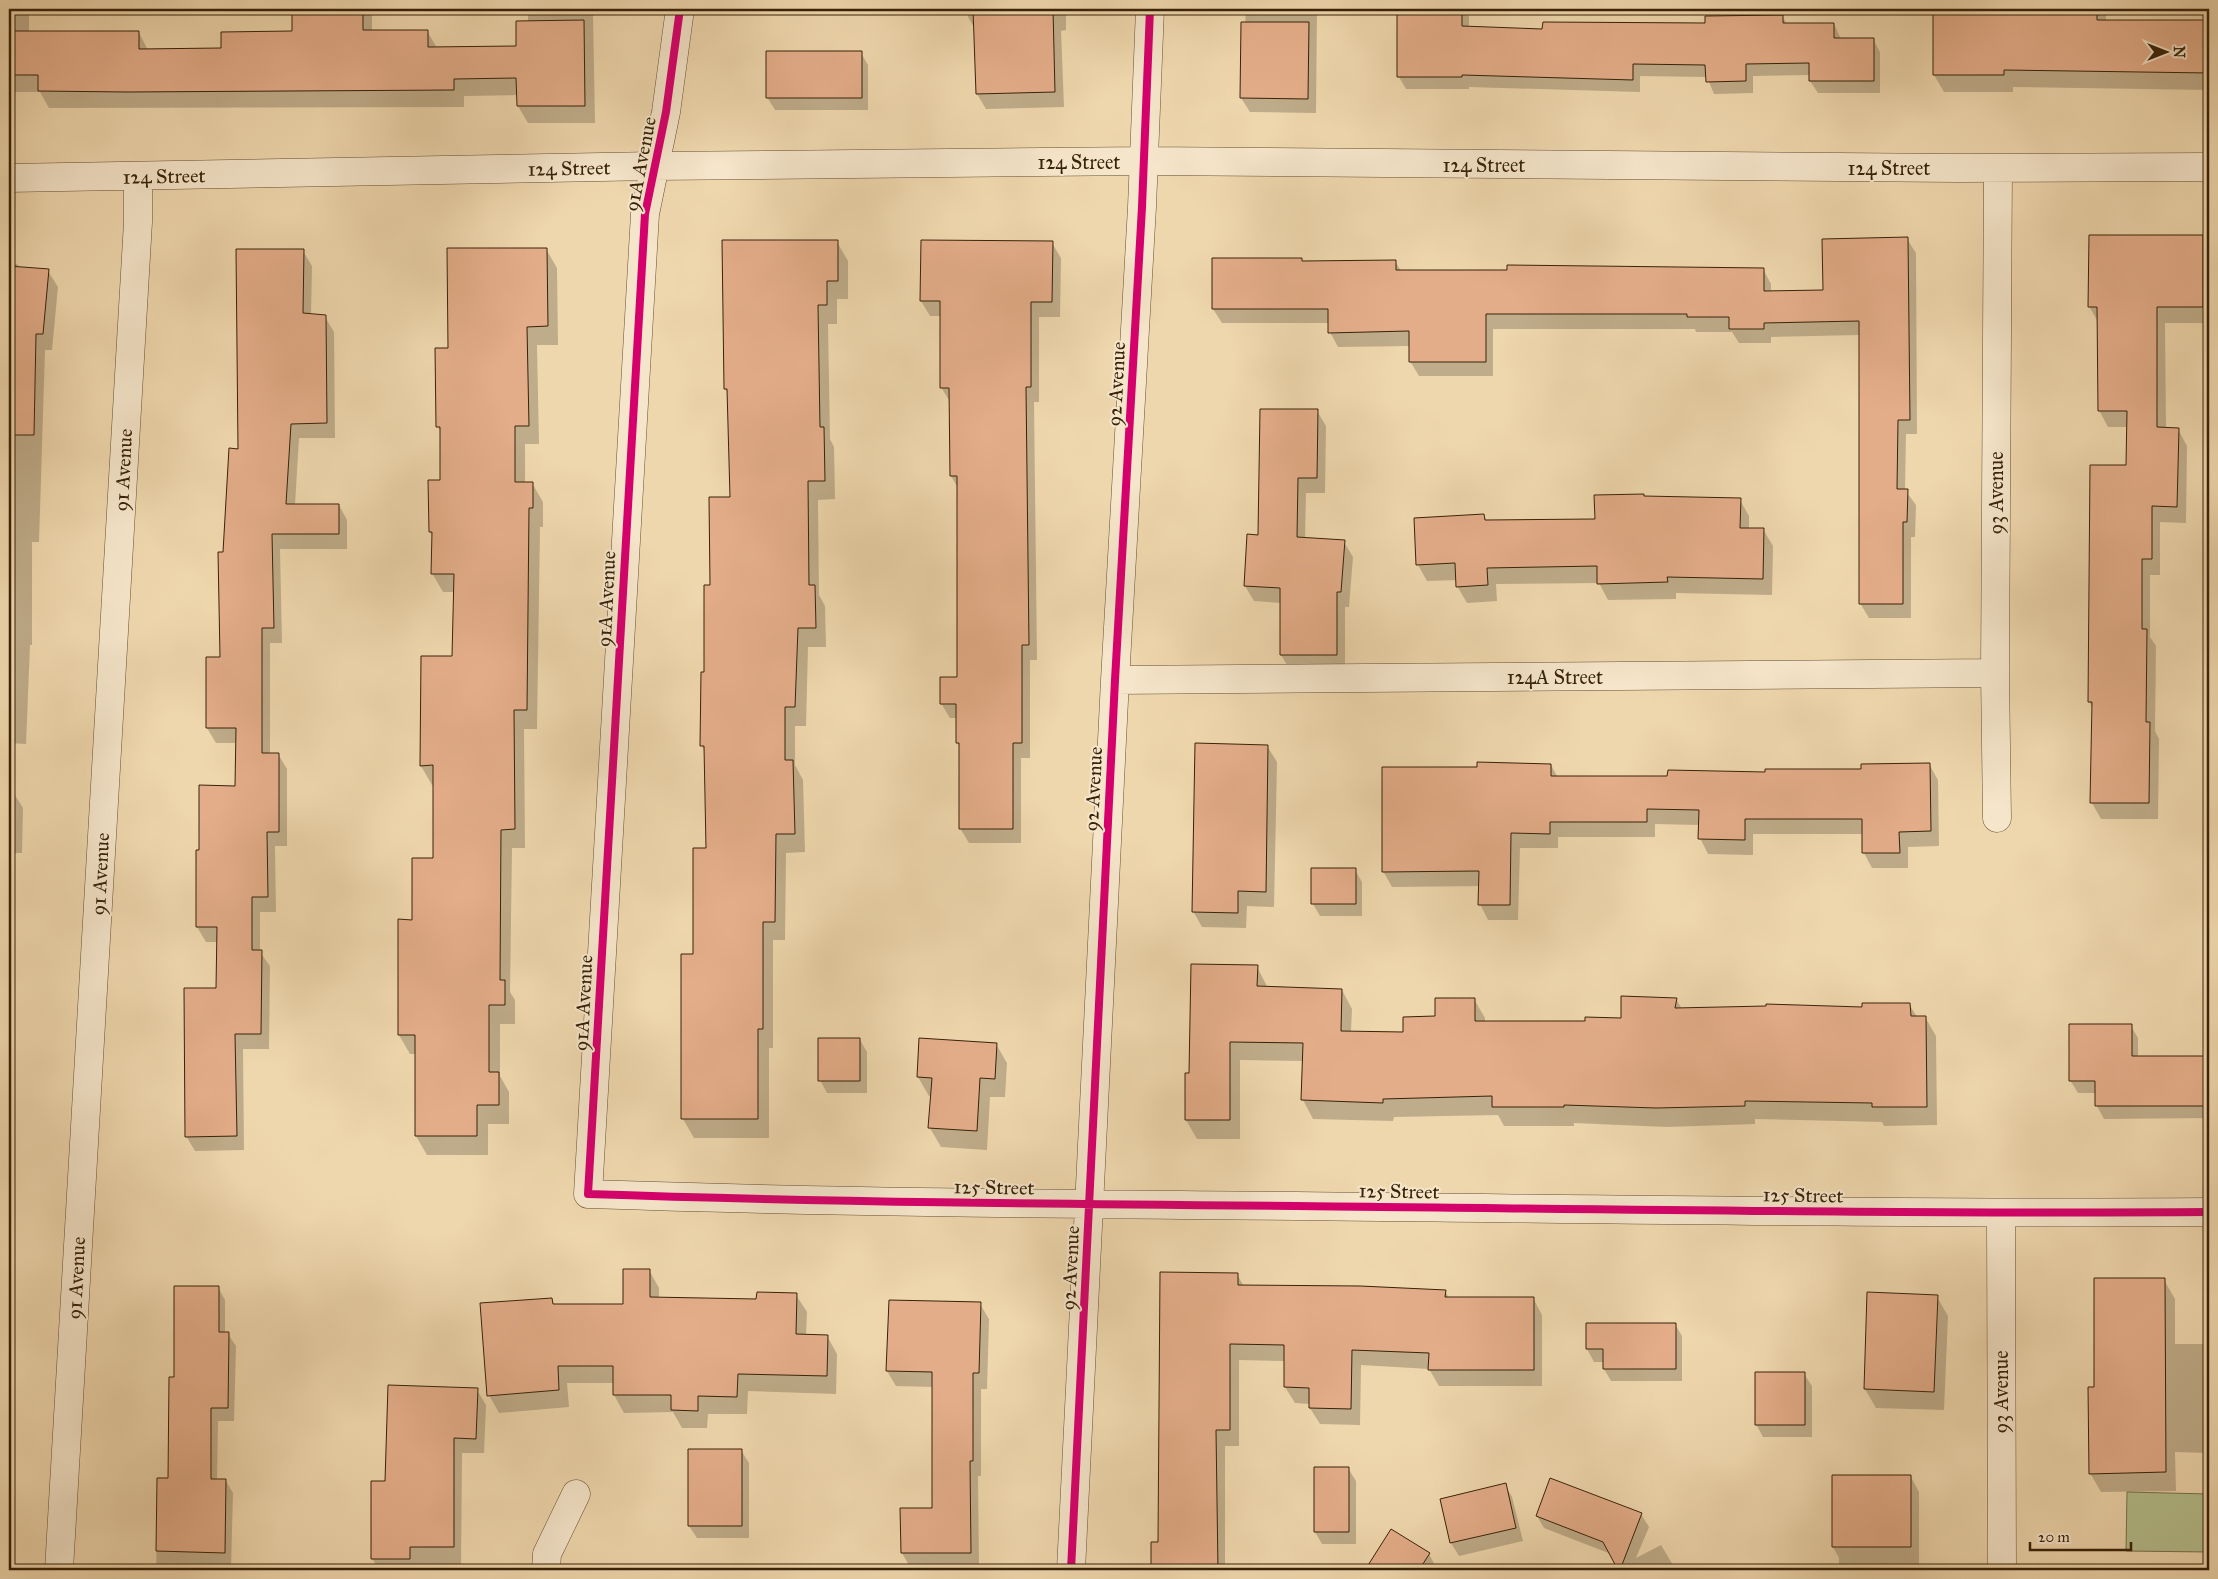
<svg xmlns="http://www.w3.org/2000/svg" width="2218" height="1579" font-family="'IM FELL Great Primer',serif">
	<style>
		.green { fill: #b5bf8d; stroke: #76704b }
		.shadow { fill: #0003 }
		.building { fill: #e3ad89; stroke: #382209 }
		.lines { fill: none; stroke-linecap: round; stroke-linejoin: round }
		.minor-casing { stroke: #664f32; stroke-width: 29 }
		.minor { stroke: #f5e5ca; stroke-width: 28 }
		.cycleway-casing { stroke: #f5e5ca; stroke-width: 11 }
		.cycleway { stroke: #d6006c; stroke-width: 8 }
		.labels { text-anchor: middle; dominant-baseline: central; stroke-width: 4; stroke-linejoin: round; paint-order: stroke }
		.street-label { font-size: 20px; fill: #382209; stroke: #f5e5ca }
	</style>
	<rect width="100%" height="100%" fill="#efd7ad"/>
	<filter id="stains"><feTurbulence type="fractalNoise" baseFrequency=".004" numOctaves="4"/><feColorMatrix values="0 0 0 0 .2 0 0 0 0 .09 0 0 0 0 .02 0 0 0 .5 -.17"/></filter>
	<radialGradient id="worn" r=".72"><stop offset=".6" stop-color="#630" stop-opacity="0"/><stop offset="1" stop-color="#630" stop-opacity=".3"/></radialGradient>
	<!-- green -->
	<path class="green" d="M 2127,1492 L 2209,1494 L 2209,1552 L 2126,1551 Z"/>
	<!-- shadow -->
	<path class="shadow" d="M 9,9 L 29,9 L 29,32 L 139,33 L 148,50 L 223,49 L 293,32 L 293,9 L 369,9 L 372,14 L 372,31 L 427,31 L 437,48 L 517,47 L 528,22 L 528,9 L 608,9 L 608,15 L 593,15 L 595,123 L 528,123 L 518,106 L 518,95 L 464,96 L 464,107 L 49,108 L 40,92 L 9,92 Z
		M 968,9 L 1066,9 L 1066,30 L 1061,31 L 1064,107 L 986,109 L 977,94 L 975,29 L 968,17 Z
		M 1246,9 L 1327,9 L 1317,10 L 1316,113 L 1250,112 L 1241,98 Z
		M 1399,9 L 1464,9 L 1469,16 L 1469,28 L 1543,31 L 1706,25 L 1782,16 L 1787,24 L 1834,24 L 1841,39 L 1873,39 L 1880,52 L 1880,93 L 1818,93 L 1810,81 L 1810,75 L 1753,76 L 1753,93 L 1714,94 L 1707,77 L 1640,76 L 1640,92 L 1469,87 L 1469,89 L 1406,89 L 1399,77 Z
		M 1934,9 L 2106,9 L 2106,21 L 2209,21 L 2209,90 L 2013,87 L 2013,92 L 1944,92 L 1934,75 Z
		M 861,53 L 868,65 L 868,110 L 775,110 L 767,97 Z
		M 2202,236 L 2209,249 L 2209,323 L 2165,323 L 2166,429 L 2178,429 L 2187,446 L 2186,523 L 2160,522 L 2160,575 L 2150,575 L 2150,637 L 2156,646 L 2155,731 L 2159,739 L 2158,819 L 2101,819 L 2092,803 L 2093,708 L 2089,702 L 2128,467 L 2128,427 L 2108,427 L 2099,410 L 2098,322 L 2089,306 Z
		M 1907,239 L 1916,253 L 1917,434 L 1906,434 L 1905,490 L 1916,505 L 1915,537 L 1911,537 L 1911,618 L 1869,618 L 1860,603 L 1860,335 L 1771,337 L 1771,343 L 1739,343 L 1732,332 L 1696,332 L 1695,329 L 1493,329 L 1493,376 L 1419,376 L 1410,361 L 1410,346 L 1338,347 L 1330,332 L 1329,323 L 1222,323 L 1213,309 L 1301,259 L 1303,262 L 1395,261 L 1401,271 L 1763,269 L 1771,284 L 1771,292 L 1824,291 Z
		M 837,242 L 848,261 L 848,299 L 837,299 L 837,324 L 828,324 L 830,439 L 834,447 L 835,499 L 818,500 L 819,595 L 825,606 L 826,647 L 808,647 L 806,726 L 795,726 L 795,765 L 803,780 L 805,852 L 786,853 L 785,940 L 773,940 L 773,1048 L 769,1048 L 769,1138 L 694,1138 L 683,1119 L 694,956 L 708,849 L 705,752 L 702,746 L 711,587 L 731,498 L 729,395 L 725,389 Z
		M 1052,243 L 1061,258 L 1060,317 L 1039,317 L 1039,402 L 1034,402 L 1037,660 L 1030,660 L 1030,758 L 1021,758 L 1021,843 L 969,843 L 960,828 L 960,747 L 957,743 L 957,718 L 950,718 L 941,703 L 958,678 L 958,488 L 951,476 L 950,402 L 941,387 L 941,316 L 930,316 L 921,301 Z
		M 546,249 L 557,268 L 558,345 L 537,345 L 539,444 L 525,444 L 525,483 L 532,483 L 543,502 L 543,527 L 540,527 L 537,729 L 524,729 L 525,848 L 512,848 L 510,992 L 515,1000 L 515,1024 L 500,1024 L 500,1076 L 509,1092 L 509,1124 L 488,1124 L 488,1155 L 427,1155 L 416,1136 L 416,1054 L 410,1054 L 399,1035 L 413,922 L 434,859 L 434,784 L 432,785 L 421,766 L 454,657 L 455,592 L 443,592 L 432,573 L 433,537 L 430,532 L 441,481 L 441,432 L 438,427 L 449,349 Z
		M 303,251 L 312,266 L 311,315 L 325,317 L 334,332 L 335,438 L 299,438 L 295,505 L 339,505 L 347,520 L 347,549 L 280,549 L 282,643 L 270,643 L 270,754 L 278,754 L 287,769 L 287,846 L 275,846 L 276,912 L 260,912 L 260,952 L 270,966 L 269,1049 L 243,1049 L 244,1150 L 195,1151 L 186,1136 L 217,989 L 218,942 L 206,942 L 197,927 L 236,787 L 237,743 L 216,743 L 207,728 L 222,658 L 224,553 L 239,450 Z
		M 9,263 L 17,264 L 20,268 L 48,271 L 58,287 L 52,350 L 45,350 L 39,542 L 32,542 L 32,645 L 30,645 L 26,744 L 9,743 Z
		M 1317,411 L 1326,426 L 1325,493 L 1306,493 L 1305,539 L 1344,542 L 1353,557 L 1349,607 L 1345,607 L 1345,670 L 1290,670 L 1281,655 L 1281,603 L 1254,601 L 1245,586 L 1260,536 Z
		M 1644,497 L 1740,500 L 1749,516 L 1749,529 L 1763,529 L 1773,546 L 1772,595 L 1676,593 L 1676,599 L 1608,600 L 1599,583 L 1496,584 L 1497,601 L 1467,603 L 1457,586 L 1457,580 L 1427,581 L 1418,565 L 1484,516 L 1487,522 L 1597,520 Z
		M 1267,746 L 1277,762 L 1274,907 L 1247,906 L 1246,928 L 1202,927 L 1193,911 Z
		M 1929,764 L 1938,780 L 1939,846 L 1908,847 L 1908,868 L 1872,868 L 1864,853 L 1863,834 L 1753,834 L 1753,855 L 1708,854 L 1700,838 L 1700,825 L 1655,824 L 1655,837 L 1558,837 L 1558,848 L 1520,848 L 1518,920 L 1488,920 L 1480,904 L 1480,886 L 1392,887 L 1383,871 L 1478,768 L 1551,765 L 1558,778 L 1669,778 L 1863,770 Z
		M 9,792 L 13,792 L 23,808 L 22,853 L 11,853 L 11,951 L 9,951 Z
		M 1355,870 L 1362,882 L 1362,916 L 1320,916 L 1313,904 Z
		M 1257,967 L 1268,988 L 1342,990 L 1352,1009 L 1351,1032 L 1405,1034 L 1474,999 L 1485,1018 L 1485,1023 L 1586,1023 L 1622,1019 L 1676,999 L 1682,1009 L 1863,1008 L 1909,1004 L 1917,1017 L 1925,1017 L 1936,1036 L 1937,1125 L 1884,1126 L 1882,1122 L 1755,1119 L 1755,1124 L 1667,1127 L 1574,1123 L 1574,1126 L 1504,1126 L 1498,1115 L 1394,1117 L 1393,1121 L 1313,1119 L 1303,1100 L 1304,1061 L 1240,1060 L 1240,1139 L 1197,1139 L 1186,1120 L 1186,1074 L 1190,1074 Z
		M 2131,1026 L 2138,1038 L 2138,1057 L 2209,1058 L 2209,1118 L 2104,1119 L 2097,1106 L 2097,1093 L 2078,1093 L 2070,1080 Z
		M 860,1040 L 867,1052 L 867,1093 L 827,1093 L 820,1080 Z
		M 996,1044 L 1007,1063 L 1005,1097 L 990,1097 L 987,1150 L 941,1147 L 930,1128 L 932,1096 L 929,1096 L 918,1077 Z
		M 649,1270 L 659,1288 L 659,1298 L 758,1300 L 796,1295 L 807,1312 L 806,1336 L 827,1336 L 837,1354 L 836,1394 L 748,1391 L 747,1414 L 708,1414 L 707,1428 L 682,1428 L 673,1412 L 624,1413 L 614,1395 L 614,1383 L 567,1383 L 569,1407 L 499,1413 L 489,1395 L 551,1299 L 555,1306 L 625,1306 Z
		M 1237,1274 L 1244,1287 L 1445,1291 L 1449,1298 L 1533,1298 L 1542,1315 L 1542,1386 L 1439,1386 L 1429,1369 L 1361,1365 L 1360,1425 L 1320,1424 L 1310,1408 L 1310,1404 L 1295,1403 L 1285,1387 L 1285,1361 L 1239,1360 L 1239,1446 L 1225,1446 L 1225,1570 L 1152,1570 L 1152,1543 L 1159,1543 Z
		M 2164,1280 L 2175,1299 L 2175,1344 L 2209,1344 L 2209,1453 L 2175,1452 L 2176,1491 L 2101,1492 L 2090,1473 L 2096,1388 Z
		M 218,1287 L 225,1300 L 225,1334 L 228,1334 L 236,1346 L 234,1421 L 218,1421 L 217,1480 L 226,1481 L 233,1493 L 231,1570 L 156,1570 L 159,1479 L 169,1479 L 175,1379 Z
		M 1937,1297 L 1948,1316 L 1944,1410 L 1876,1408 L 1865,1389 Z
		M 980,1304 L 989,1319 L 987,1389 L 981,1389 L 981,1476 L 978,1476 L 979,1568 L 911,1569 L 902,1553 L 902,1509 L 934,1509 L 934,1387 L 896,1386 L 887,1371 Z
		M 1587,1324 L 1675,1324 L 1682,1336 L 1682,1381 L 1611,1381 L 1604,1369 L 1604,1362 L 1594,1362 L 1587,1349 Z
		M 1804,1374 L 1812,1386 L 1812,1437 L 1763,1437 L 1756,1424 Z
		M 477,1390 L 486,1405 L 484,1453 L 462,1453 L 461,1570 L 379,1570 L 372,1558 L 386,1482 Z
		M 741,1450 L 749,1463 L 749,1538 L 697,1538 L 689,1526 Z
		M 1348,1468 L 1356,1481 L 1356,1544 L 1322,1544 L 1315,1532 Z
		M 1911,1477 L 1919,1492 L 1919,1570 L 1839,1570 L 1839,1558 L 1833,1547 Z
		M 1505,1485 L 1512,1497 L 1523,1541 L 1459,1556 L 1451,1543 L 1442,1500 Z
		M 1641,1514 L 1649,1527 L 1636,1558 L 1661,1545 L 1676,1570 L 1620,1570 L 1611,1554 L 1544,1528 L 1537,1516 Z
		M 1392,1530 L 1429,1554 L 1436,1567 L 1434,1570 L 1366,1570 Z"/>
	<!-- building -->
	<path class="building" d="M 292,9 L 363,9 L 363,30 L 428,30 L 428,47 L 516,46 L 516,21 L 584,20 L 585,106 L 517,106 L 516,78 L 454,79 L 454,90 L 127,92 L 38,91 L 38,75 L 9,75 L 9,31 L 139,31 L 139,49 L 221,48 L 221,32 L 292,31 Z
		M 973,9 L 1053,9 L 1055,92 L 976,94 Z
		M 1397,9 L 1462,9 L 1462,26 L 1542,29 L 1543,22 L 1705,23 L 1705,16 L 1783,15 L 1783,23 L 1834,23 L 1834,38 L 1874,38 L 1874,81 L 1809,81 L 1809,63 L 1746,64 L 1746,81 L 1706,82 L 1705,65 L 1633,64 L 1633,80 L 1462,75 L 1462,77 L 1397,77 Z
		M 1933,9 L 2097,9 L 2097,20 L 2209,20 L 2209,73 L 2004,70 L 2004,75 L 1933,75 Z
		M 1241,22 L 1309,22 L 1308,99 L 1240,98 Z
		M 766,51 L 862,51 L 862,98 L 766,98 Z
		M 2089,235 L 2203,235 L 2203,307 L 2157,307 L 2157,427 L 2179,428 L 2177,507 L 2152,506 L 2152,559 L 2142,559 L 2142,629 L 2147,629 L 2146,722 L 2150,722 L 2149,803 L 2090,803 L 2092,702 L 2088,702 L 2090,465 L 2126,465 L 2127,411 L 2098,411 L 2097,307 L 2088,307 Z
		M 1908,237 L 1910,420 L 1898,420 L 1897,489 L 1908,489 L 1907,522 L 1903,522 L 1903,604 L 1859,604 L 1859,321 L 1764,323 L 1764,329 L 1729,329 L 1729,317 L 1687,317 L 1687,314 L 1486,314 L 1486,362 L 1409,362 L 1409,331 L 1328,333 L 1328,309 L 1212,309 L 1212,258 L 1302,258 L 1302,261 L 1396,260 L 1396,270 L 1507,270 L 1507,265 L 1764,268 L 1764,291 L 1823,290 L 1822,239 Z
		M 722,240 L 838,240 L 838,281 L 827,281 L 827,305 L 818,305 L 820,427 L 824,427 L 825,481 L 808,481 L 809,585 L 815,585 L 816,628 L 798,628 L 795,707 L 785,707 L 785,760 L 793,760 L 795,834 L 776,834 L 775,922 L 763,922 L 763,1029 L 758,1029 L 758,1119 L 681,1119 L 681,954 L 693,954 L 693,848 L 706,848 L 704,746 L 700,746 L 701,672 L 704,672 L 704,585 L 710,585 L 709,497 L 730,497 L 727,389 L 724,389 Z
		M 921,240 L 1053,241 L 1052,302 L 1031,302 L 1031,387 L 1026,387 L 1029,645 L 1022,645 L 1022,743 L 1013,743 L 1013,829 L 959,829 L 959,743 L 956,743 L 956,704 L 940,704 L 940,677 L 957,677 L 957,476 L 950,476 L 949,388 L 940,388 L 940,301 L 920,301 Z
		M 447,248 L 547,248 L 548,326 L 527,327 L 529,426 L 515,426 L 515,482 L 533,482 L 533,508 L 529,508 L 527,710 L 514,710 L 515,829 L 501,830 L 500,980 L 505,980 L 505,1005 L 489,1005 L 489,1072 L 499,1072 L 499,1105 L 477,1105 L 477,1136 L 415,1136 L 415,1035 L 398,1035 L 398,919 L 412,920 L 412,858 L 433,858 L 433,765 L 420,766 L 421,656 L 452,656 L 454,574 L 431,574 L 432,532 L 429,532 L 428,480 L 440,480 L 440,427 L 436,427 L 435,348 L 448,348 Z
		M 236,249 L 304,249 L 303,313 L 326,315 L 327,423 L 291,424 L 286,504 L 339,504 L 339,534 L 272,534 L 274,628 L 262,628 L 262,753 L 279,753 L 279,832 L 267,832 L 268,897 L 252,897 L 252,950 L 262,950 L 261,1034 L 235,1034 L 237,1136 L 185,1137 L 184,988 L 216,988 L 217,927 L 196,927 L 196,850 L 199,850 L 199,785 L 235,786 L 236,728 L 206,728 L 206,657 L 220,657 L 218,552 L 223,552 L 229,448 L 238,449 Z
		M 9,266 L 49,269 L 43,334 L 36,334 L 34,435 L 9,435 Z
		M 1260,409 L 1318,409 L 1317,478 L 1298,478 L 1297,537 L 1345,540 L 1341,592 L 1337,592 L 1337,655 L 1280,655 L 1280,588 L 1244,586 L 1247,534 L 1258,535 Z
		M 1644,494 L 1644,496 L 1741,498 L 1740,528 L 1764,528 L 1763,579 L 1667,577 L 1668,582 L 1597,584 L 1597,566 L 1487,568 L 1488,585 L 1456,587 L 1455,563 L 1416,565 L 1414,518 L 1484,514 L 1485,520 L 1595,519 L 1594,495 Z
		M 1195,743 L 1268,745 L 1266,892 L 1238,891 L 1238,913 L 1192,912 Z
		M 1477,762 L 1551,764 L 1551,776 L 1667,776 L 1668,770 L 1765,772 L 1765,769 L 1861,769 L 1861,764 L 1930,763 L 1931,831 L 1899,832 L 1900,853 L 1862,853 L 1862,819 L 1745,819 L 1745,840 L 1698,839 L 1699,810 L 1647,809 L 1647,822 L 1550,822 L 1550,834 L 1511,833 L 1510,905 L 1478,905 L 1479,871 L 1382,872 L 1382,767 L 1477,767 Z
		M 1311,868 L 1356,868 L 1356,904 L 1311,904 Z
		M 1191,964 L 1258,965 L 1257,986 L 1342,989 L 1341,1031 L 1403,1032 L 1403,1017 L 1435,1016 L 1435,998 L 1475,998 L 1475,1021 L 1585,1021 L 1585,1017 L 1621,1018 L 1621,996 L 1677,998 L 1675,1008 L 1766,1006 L 1766,1004 L 1862,1007 L 1862,1003 L 1910,1003 L 1911,1016 L 1926,1016 L 1927,1107 L 1872,1107 L 1872,1103 L 1745,1101 L 1745,1106 L 1656,1108 L 1564,1105 L 1564,1107 L 1492,1107 L 1492,1096 L 1383,1099 L 1383,1103 L 1301,1100 L 1303,1043 L 1230,1042 L 1230,1120 L 1185,1120 L 1185,1073 L 1189,1073 Z
		M 2069,1024 L 2132,1024 L 2132,1056 L 2209,1056 L 2209,1106 L 2095,1106 L 2095,1081 L 2069,1081 Z
		M 818,1038 L 860,1038 L 860,1081 L 818,1081 Z
		M 919,1038 L 997,1043 L 995,1079 L 980,1078 L 977,1131 L 928,1128 L 932,1078 L 917,1077 Z
		M 623,1269 L 650,1269 L 650,1297 L 756,1299 L 757,1292 L 797,1293 L 796,1334 L 828,1335 L 827,1376 L 738,1374 L 737,1397 L 698,1396 L 698,1411 L 671,1410 L 671,1395 L 613,1395 L 613,1366 L 558,1366 L 559,1390 L 487,1396 L 480,1303 L 552,1298 L 553,1304 L 623,1304 Z
		M 1160,1272 L 1238,1273 L 1238,1285 L 1360,1286 L 1446,1290 L 1445,1297 L 1534,1297 L 1534,1370 L 1428,1370 L 1429,1353 L 1352,1350 L 1351,1409 L 1309,1408 L 1309,1388 L 1284,1387 L 1284,1345 L 1230,1344 L 1230,1430 L 1216,1430 L 1218,1570 L 1151,1570 L 1151,1542 L 1158,1542 Z
		M 2094,1278 L 2165,1278 L 2166,1472 L 2089,1474 L 2088,1387 L 2094,1387 Z
		M 174,1286 L 219,1286 L 219,1332 L 229,1332 L 228,1408 L 211,1408 L 211,1479 L 226,1479 L 225,1553 L 156,1551 L 157,1478 L 168,1478 L 169,1377 L 174,1377 Z
		M 1867,1292 L 1938,1295 L 1934,1392 L 1864,1389 Z
		M 889,1300 L 981,1302 L 979,1373 L 973,1373 L 973,1461 L 970,1461 L 971,1553 L 901,1553 L 900,1508 L 932,1508 L 932,1372 L 886,1371 Z
		M 1586,1323 L 1676,1323 L 1676,1369 L 1603,1369 L 1603,1349 L 1586,1349 Z
		M 1755,1372 L 1805,1372 L 1805,1425 L 1755,1425 Z
		M 388,1385 L 478,1388 L 476,1439 L 454,1438 L 454,1547 L 410,1547 L 410,1559 L 371,1559 L 371,1481 L 385,1481 Z
		M 688,1449 L 742,1449 L 742,1526 L 688,1526 Z
		M 1314,1467 L 1349,1467 L 1349,1532 L 1314,1532 Z
		M 1832,1475 L 1911,1475 L 1911,1547 L 1832,1547 Z
		M 1550,1478 L 1642,1513 L 1620,1570 L 1618,1570 L 1603,1542 L 1536,1516 Z
		M 1506,1483 L 1516,1528 L 1450,1543 L 1440,1499 Z
		M 1391,1529 L 1430,1553 L 1419,1570 L 1365,1570 Z"/>
	<g class="lines">
		<!-- minor casing -->
		<g class="minor-casing">
			<path id="minor" d="M 680,9 L 666,112 L 645,214 L 588,1194 C 824,1202 1060,1204 1296,1206 C 1601,1209 1905,1214 2209,1212
				M 9,178 L 654,166 L 1145,161 L 1957,168 L 2209,167
				M 1115,680 L 1995,673
				M 1997,818 L 1995,673 L 1998,168
				M 2001,1214 L 2002,1570
				M 59,1570 L 138,222 L 138,177
				M 546,1570 L 547,1554 L 576,1494
				M 1071,1570 L 1115,680 L 1142,207 L 1150,9"/>
		</g>
		<!-- minor -->
		<use href="#minor" class="minor"/>
		<!-- cycleway casing -->
		<g class="cycleway-casing">
			<path id="cycleway" d="M 680,9 L 666,112 L 645,214 L 588,1194 C 824,1202 1060,1204 1296,1206 C 1601,1209 1905,1214 2209,1212
				M 1071,1570 L 1115,680 L 1142,207 L 1150,9"/>
		</g>
		<!-- cycleway -->
		<use href="#cycleway" class="cycleway"/>
	</g>
	<g class="labels">
		<!-- street labels -->
		<g class="street-label">
			<text x="1079" y="162">124 Street</text>
			<text transform="translate(640 164) rotate(-79)">91A Avenue</text>
			<text x="1484" y="165">124 Street</text>
			<text transform="translate(569 168) rotate(-1)">124 Street</text>
			<text x="1889" y="168">124 Street</text>
			<text transform="translate(164 176) rotate(-1)">124 Street</text>
			<text transform="translate(1116 384) rotate(-87)">92 Avenue</text>
			<text transform="translate(123 470) rotate(-87)">91 Avenue</text>
			<text transform="translate(1996 493) rotate(-90)">93 Avenue</text>
			<text transform="translate(606 599) rotate(-87)">91A Avenue</text>
			<text x="1555" y="677">124A Street</text>
			<text transform="translate(1093 789) rotate(-87)">92 Avenue</text>
			<text transform="translate(100 874) rotate(-87)">91 Avenue</text>
			<text transform="translate(583 1003) rotate(-87)">91A Avenue</text>
			<text transform="translate(994 1187) rotate(1)">125 Street</text>
			<text transform="translate(1399 1191) rotate(1)">125 Street</text>
			<text transform="translate(1803 1195) rotate(1)">125 Street</text>
			<text transform="translate(1070 1268) rotate(-87)">92 Avenue</text>
			<text transform="translate(76 1278) rotate(-87)">91 Avenue</text>
			<text transform="translate(2001 1392) rotate(-90)">93 Avenue</text>
		</g>
	</g>
	<!-- margin -->
	<rect width="2218" height="1579" fill="none" stroke="#efd7ad" stroke-width="30"/>
	<rect x="10" y="10" width="2198" height="1559" fill="none" stroke="#382209" stroke-width="2.5"/>
	<rect x="15" y="15" width="2188" height="1549" fill="none" stroke="#382209"/>
	<!-- north arrow -->
	<g transform="translate(2166 52) rotate(90)" stroke="#f5e5ca" stroke-width="4" paint-order="stroke">
	<path d="M0-4L9 19L0 12L-9 19Z" fill="#382209"/>
	<text y="-8" font-size="14" font-weight="bold" text-anchor="middle" fill="#382209">N</text>
	</g>
	<!-- scale -->
	<path d="M2030 1542v8h101v-8" fill="none" stroke="#382209" stroke-width="2.5"/>
	<text x="2038" y="1542" font-size="15" fill="#382209" stroke="#f5e5ca" stroke-width="4" paint-order="stroke">20 m</text>
	<rect width="100%" height="100%" filter="url(#stains)"/>
	<rect width="100%" height="100%" fill="url(#worn)"/>
</svg>
